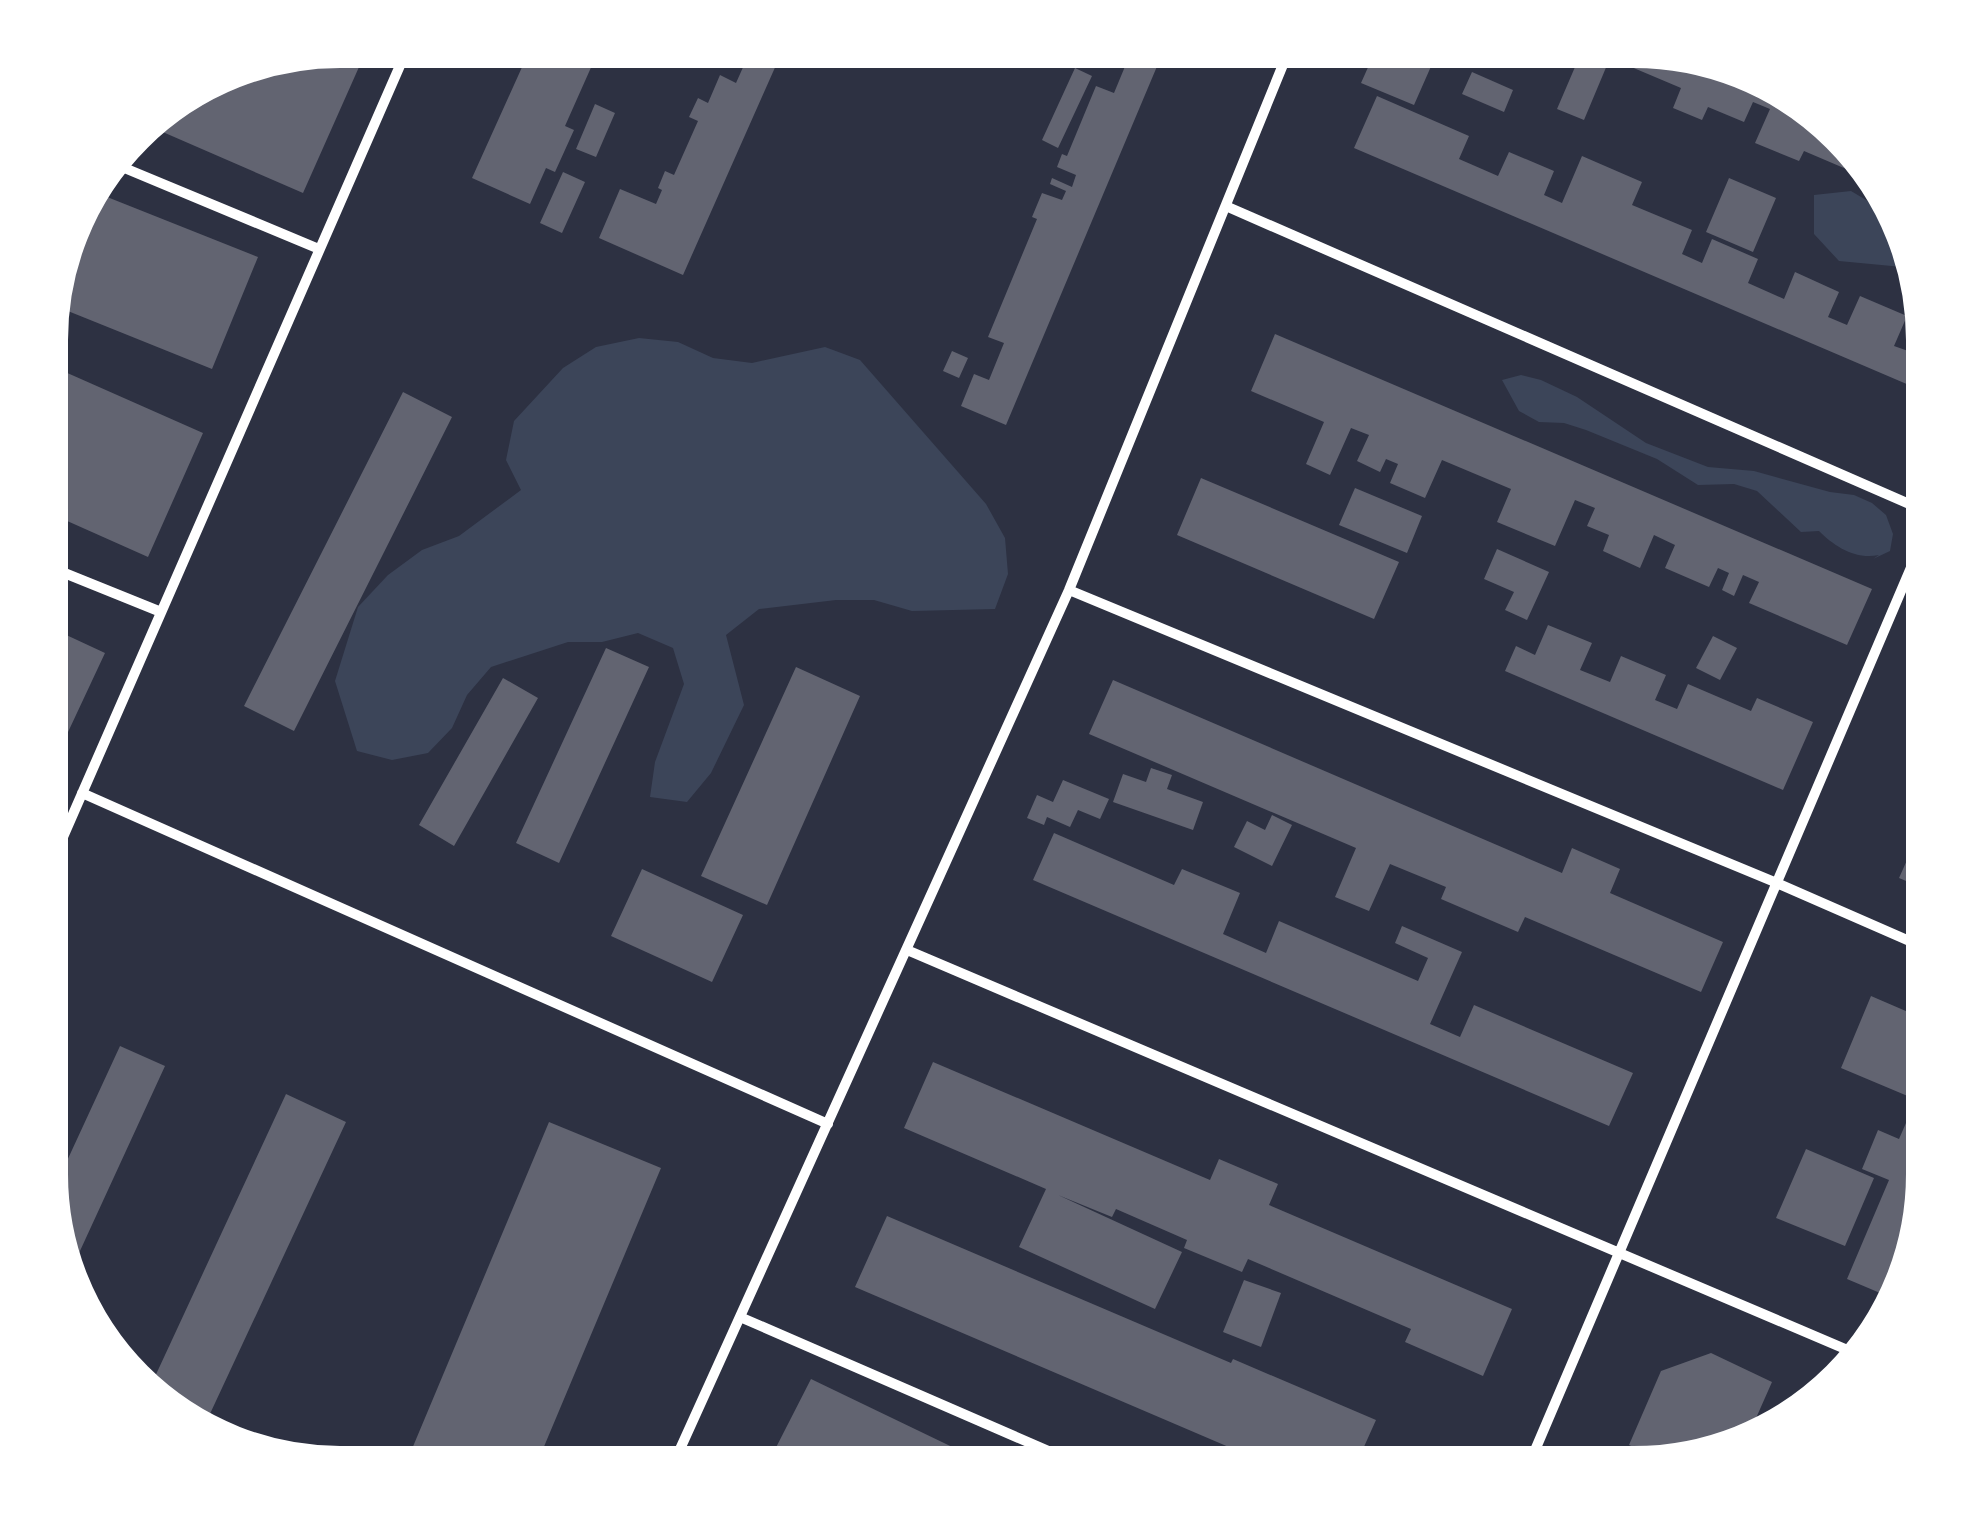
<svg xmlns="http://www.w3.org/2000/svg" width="1975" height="1514" font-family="Georgia,serif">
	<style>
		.green { fill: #3c4559 }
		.building { fill: #626471 }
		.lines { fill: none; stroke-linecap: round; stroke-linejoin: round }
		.minor { stroke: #fff; stroke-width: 10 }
		.rim { fill: none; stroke: #fff; stroke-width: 12 }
	</style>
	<rect width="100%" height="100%" fill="#2d3142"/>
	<!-- green -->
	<path class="green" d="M 1851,191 L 1903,222 L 1913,268 L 1839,261 L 1814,234 L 1814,195 Z
		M 639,338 L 678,342 L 713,358 L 752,363 L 825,347 L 860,360 L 986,504 L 1005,538 L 1008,574 L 995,609 L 912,611 L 874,600 L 836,600 L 759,609 L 726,635 L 744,705 L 711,773 L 687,802 L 650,797 L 655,762 L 684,684 L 673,648 L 638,633 L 602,642 L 568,642 L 491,667 L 467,695 L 452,728 L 428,753 L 392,760 L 357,751 L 335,681 L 358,607 L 388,575 L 422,550 L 459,536 L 521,490 L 506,460 L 514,421 L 563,368 L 596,347 Z
		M 1521,375 L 1541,380 L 1577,397 L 1646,443 L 1708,467 L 1754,471 L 1830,492 L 1854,495 L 1872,503 L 1886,515 L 1893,534 L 1890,551 L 1873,559 L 1879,555 C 1856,560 1835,547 1819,531 L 1801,532 L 1757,491 L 1734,484 L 1698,485 L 1657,459 L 1586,430 L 1564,423 L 1539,422 L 1519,411 L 1502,380 Z"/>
	<!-- building -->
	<path class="building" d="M 532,45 L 601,45 L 565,126 L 574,130 L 555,172 L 546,168 L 530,204 L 472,178 Z
		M 753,45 L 785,45 L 683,275 L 599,238 L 620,189 L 656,204 L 662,190 L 658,188 L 665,171 L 674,175 L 698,121 L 689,117 L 698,98 L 708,103 L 720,75 L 736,83 Z
		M 1114,45 L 1166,45 L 1006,425 L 961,406 L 974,374 L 989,380 L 1004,343 L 988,337 L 1037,219 L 1032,217 L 1042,193 L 1062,200 L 1066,191 L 1050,184 L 1052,178 L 1072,187 L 1076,175 L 1057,167 L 1062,154 L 1067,156 L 1096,86 L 1114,93 L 1131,52 Z
		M 1378,45 L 1440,46 L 1414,105 L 1361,83 Z
		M 1584,46 L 1653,46 L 1747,67 L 1829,118 L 1879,183 L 1804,151 L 1799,161 L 1755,143 L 1770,109 L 1753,102 L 1744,122 L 1708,107 L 1702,120 L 1673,108 L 1681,88 L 1610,58 L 1584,120 L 1557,109 Z
		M 317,49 L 359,67 L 303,193 L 142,123 L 245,61 Z
		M 1075,68 L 1092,76 L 1058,148 L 1042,140 Z
		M 1472,72 L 1513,90 L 1504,112 L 1462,94 Z
		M 1377,96 L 1469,136 L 1459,159 L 1498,176 L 1509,152 L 1554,171 L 1544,195 L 1562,203 L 1582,156 L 1642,182 L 1632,205 L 1692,230 L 1682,254 L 1702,263 L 1712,239 L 1758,259 L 1748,283 L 1784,299 L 1795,272 L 1839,292 L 1828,317 L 1847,325 L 1860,296 L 1907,316 L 1894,346 L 1911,352 L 1923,323 L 1926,324 L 1930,340 L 1930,394 L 1354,148 Z
		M 595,104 L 615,113 L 596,157 L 576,149 Z
		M 563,172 L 585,182 L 562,233 L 540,223 Z
		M 1729,178 L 1776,198 L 1753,252 L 1706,232 Z
		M 87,189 L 258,257 L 212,369 L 48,303 Z
		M 1275,334 L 1872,589 L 1847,645 L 1749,603 L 1759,582 L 1743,575 L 1734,596 L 1722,590 L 1729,573 L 1718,568 L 1709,587 L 1665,568 L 1675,545 L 1654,535 L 1640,568 L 1603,551 L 1609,535 L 1587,526 L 1595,508 L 1575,500 L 1555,546 L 1497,522 L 1511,489 L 1442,460 L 1425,498 L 1390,483 L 1398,464 L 1386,459 L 1380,472 L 1357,461 L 1369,435 L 1351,428 L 1330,475 L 1306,464 L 1324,422 L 1251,391 Z
		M 952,351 L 968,358 L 959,378 L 943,371 Z
		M 47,364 L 203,433 L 148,557 L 47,512 Z
		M 403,392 L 452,417 L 294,731 L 244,706 Z
		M 1201,478 L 1399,562 L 1374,619 L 1177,535 Z
		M 1355,488 L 1422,516 L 1407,553 L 1339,525 Z
		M 1497,549 L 1549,572 L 1527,620 L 1505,610 L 1514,592 L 1484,579 Z
		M 1548,625 L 1592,643 L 1580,670 L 1610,682 L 1621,656 L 1666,675 L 1655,700 L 1677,709 L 1688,684 L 1751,711 L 1757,698 L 1813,722 L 1783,790 L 1505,671 L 1516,646 L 1535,655 Z
		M 47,626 L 105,653 L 47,777 Z
		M 1713,636 L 1737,648 L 1720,680 L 1696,668 Z
		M 606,648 L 649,667 L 559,863 L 516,843 Z
		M 796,667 L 860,696 L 767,905 L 701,876 Z
		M 503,678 L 538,698 L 454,846 L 419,825 Z
		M 1113,680 L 1562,873 L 1572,848 L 1620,869 L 1610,893 L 1723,942 L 1701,992 L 1525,917 L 1518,932 L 1441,899 L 1446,887 L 1390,864 L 1369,911 L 1335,897 L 1356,848 L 1089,734 Z
		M 1151,768 L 1172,775 L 1167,789 L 1203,802 L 1193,830 L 1113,802 L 1123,774 L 1146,782 Z
		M 1063,780 L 1109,799 L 1100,819 L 1078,810 L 1070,827 L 1047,817 L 1044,825 L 1027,818 L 1037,795 L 1053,802 Z
		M 1272,815 L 1292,825 L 1272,866 L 1234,847 L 1247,821 L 1265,830 Z
		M 1925,820 L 1930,822 L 1930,891 L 1899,878 Z
		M 1054,833 L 1174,885 L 1182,869 L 1240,893 L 1223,934 L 1266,953 L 1279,921 L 1418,981 L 1428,958 L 1395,943 L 1402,926 L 1462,952 L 1430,1024 L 1460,1037 L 1474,1005 L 1633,1073 L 1609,1126 L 1033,880 Z
		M 642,869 L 743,915 L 712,982 L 611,936 Z
		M 1871,996 L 1929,1021 L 1929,1105 L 1841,1068 Z
		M 120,1046 L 165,1066 L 68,1277 L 48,1202 Z
		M 933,1062 L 1210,1180 L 1219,1159 L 1278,1184 L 1269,1205 L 1512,1309 L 1483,1376 L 1405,1342 L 1411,1329 L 1248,1259 L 1242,1272 L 1184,1248 L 1187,1240 L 1116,1209 L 1112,1217 L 1058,1195 L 1182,1252 L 1155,1309 L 1019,1247 L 1046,1189 L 904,1128 Z
		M 286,1094 L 346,1122 L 202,1431 L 146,1396 Z
		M 549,1122 L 661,1168 L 535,1468 L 404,1468 Z
		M 1906,1123 L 1928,1132 L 1909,1175 L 1929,1184 L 1929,1194 L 1909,1280 L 1899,1301 L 1847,1279 L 1889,1180 L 1862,1169 L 1878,1130 L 1899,1139 Z
		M 1806,1149 L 1874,1178 L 1845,1246 L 1776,1218 Z
		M 887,1216 L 1231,1363 L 1233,1359 L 1376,1420 L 1354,1469 L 1280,1469 L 855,1287 Z
		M 1244,1280 L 1281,1293 L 1261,1347 L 1223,1332 Z
		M 1711,1353 L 1772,1382 L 1745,1443 L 1666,1462 L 1629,1445 L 1661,1371 Z
		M 811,1379 L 998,1469 L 765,1469 Z"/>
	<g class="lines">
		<!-- minor -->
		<path class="minor" d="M 110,162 L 319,249
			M 1228,207 L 1930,513
			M 47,566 L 161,612
			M 1069,590 L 1777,883 L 1930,950
			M 82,793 L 828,1124
			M 46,876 L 409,45
			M 907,950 L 1864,1357
			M 740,1317 L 1090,1469
			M 671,1469 L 1069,590 L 1291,45
			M 1527,1469 L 1930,523"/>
	</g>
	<!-- crop -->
	<path d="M0 0H1975V1514H0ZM340 62H1634A278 278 0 0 1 1912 340V1174A278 278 0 0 1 1634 1452H340A278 278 0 0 1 62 1174V340A278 278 0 0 1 340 62Z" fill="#fff" fill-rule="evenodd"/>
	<path class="rim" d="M340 62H1634A278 278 0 0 1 1912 340V1174A278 278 0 0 1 1634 1452H340A278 278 0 0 1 62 1174V340A278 278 0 0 1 340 62Z"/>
</svg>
